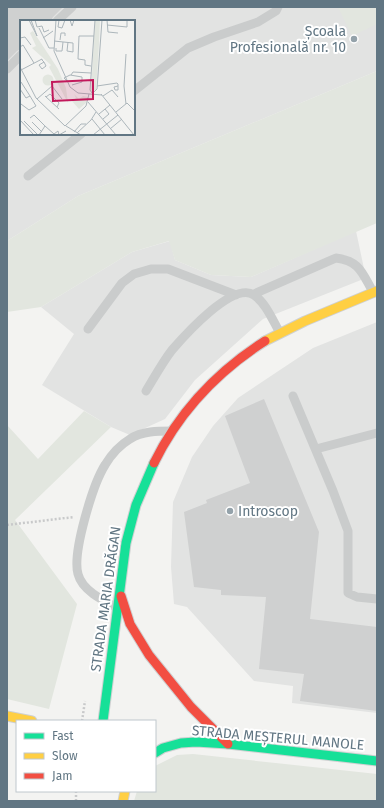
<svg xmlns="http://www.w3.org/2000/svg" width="384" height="808" font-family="'Fira Sans',sans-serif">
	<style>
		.built { fill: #e2e3e2; fill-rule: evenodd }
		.green { fill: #e2e6df }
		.building { fill: #cfd0d0 }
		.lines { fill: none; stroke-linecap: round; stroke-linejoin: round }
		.fast-casing { stroke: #ced0d1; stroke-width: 11 }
		.slow-casing { stroke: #ced0d1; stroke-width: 11 }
		.jam-casing { stroke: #ced0d1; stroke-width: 11 }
		.path { stroke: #c8c9ca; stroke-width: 2.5; stroke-dasharray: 2 2; stroke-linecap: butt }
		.lane { stroke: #cacccc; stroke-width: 9 }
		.fast { stroke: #16e098; stroke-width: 9 }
		.slow { stroke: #ffcf43; stroke-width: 9 }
		.jam { stroke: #f24e42; stroke-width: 9 }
		.poi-dot { fill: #94a2aa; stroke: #fff; stroke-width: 1.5 }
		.labels { text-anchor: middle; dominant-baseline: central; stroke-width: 4; stroke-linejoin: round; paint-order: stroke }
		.poi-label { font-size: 14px; fill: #617683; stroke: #fff; text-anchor: end }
		.street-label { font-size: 14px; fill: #617683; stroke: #fff }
		.inset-road { fill: none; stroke: #acb6bb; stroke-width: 1 }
		.view { fill: #c2185b; fill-opacity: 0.15; stroke: #c2185b; stroke-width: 2 }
		.inset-edge { fill: none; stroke: #617683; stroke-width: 2 }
	</style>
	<rect width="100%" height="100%" fill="#f3f3f1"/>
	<!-- built -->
	<path class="built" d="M 7,7 L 377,7 L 377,71 L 78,196 L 7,241 ZM 21,21 L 134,21 L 134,134 L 21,134 Z
		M 356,231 L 366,278 L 263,319 L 195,380 L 165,419 L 130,435 L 111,427 L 42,385 L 74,334 L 41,307 L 132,252 L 170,241 L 175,260 L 211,275 L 251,277 Z
		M 377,322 L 377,713 L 292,703 L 293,686 L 254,681 L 187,607 L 174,604 L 171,567 L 173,502 L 192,457 L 213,426 L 238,398 L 313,348 Z"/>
	<!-- green -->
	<path class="green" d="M 338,7 L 377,7 L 377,24 L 352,36 Z
		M 377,71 L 377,223 L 251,277 L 211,275 L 175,260 L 169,241 L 132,252 L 41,307 L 7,312 L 7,241 L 78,196 Z
		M 84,411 L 111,427 L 15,520 L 77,604 L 49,709 L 7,699 L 7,425 L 38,459 Z
		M 193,754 L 377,774 L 377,801 L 134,801 L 137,791 L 155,791 L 155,766 L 177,755 Z"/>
	<!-- building -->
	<path class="building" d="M 7,7 L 63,7 L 53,17 L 51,21 L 21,21 L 21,49 L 17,51 L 8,60 Z
		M 264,399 L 319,532 L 310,619 L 377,627 L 377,711 L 300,701 L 304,674 L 259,669 L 266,597 L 221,595 L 221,590 L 194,587 L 184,512 L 207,503 L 206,500 L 250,483 L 225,416 Z"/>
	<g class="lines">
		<!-- fast casing -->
		<g class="fast-casing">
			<path id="fast" d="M 103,721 L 126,543 L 136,505 L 154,463
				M 155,753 L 163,748 L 181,743 L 196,742 L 228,744 L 377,761"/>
		</g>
		<!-- slow casing -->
		<g class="slow-casing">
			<path id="slow" d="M 265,341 L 305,321 L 377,291
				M 7,716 L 32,721
				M 123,801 L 125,791"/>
		</g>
		<!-- jam casing -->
		<g class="jam-casing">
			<path id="jam" d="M 154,463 C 179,412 218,371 265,341
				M 121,596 L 130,624 L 149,655 L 191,707 L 228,744"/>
		</g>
		<!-- path -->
		<path class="path" d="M 7,525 L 74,517
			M 82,721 L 85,701
			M 76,791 L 76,801"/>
		<!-- lane -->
		<path class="lane" d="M 57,21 L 72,7
			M 7,69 L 21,55
			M 134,91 L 188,48 L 214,37 L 258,22 L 276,11 L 278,7
			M 28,176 L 81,134
			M 254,294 L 336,258 C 360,261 362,273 373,292
			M 88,329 L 122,283 L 134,274 L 151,269 L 168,269 L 236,295
			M 146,391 C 154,378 162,363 172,350 C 185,335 233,281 254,295 C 266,303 273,321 280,333
			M 293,396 L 333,491 L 348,531 L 348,593 L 357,597 L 377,599
			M 316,449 L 377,433
			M 116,607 C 102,600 82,590 78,574 C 72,553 93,484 105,465 C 111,455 120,445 130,439 C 142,431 158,431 172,431"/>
		<!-- fast -->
		<use href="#fast" class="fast"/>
		<!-- slow -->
		<use href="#slow" class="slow"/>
		<!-- jam -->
		<use href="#jam" class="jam"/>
	</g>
	<!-- markers -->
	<g class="poi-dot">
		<circle cx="354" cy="39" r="4"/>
		<circle cx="230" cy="511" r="4"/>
	</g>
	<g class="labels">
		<!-- poi labels -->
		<g class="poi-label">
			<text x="346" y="31">Școala<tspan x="346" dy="16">Profesională nr. 10</tspan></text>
			<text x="238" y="511" text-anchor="start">Introscop</text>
		</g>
		<!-- street labels -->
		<g class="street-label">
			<text transform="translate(106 599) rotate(-82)">STRADA MARIA DRĂGAN</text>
			<text transform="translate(278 738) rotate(5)">STRADA MEȘTERUL MANOLE</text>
		</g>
	</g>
	<!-- overview -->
	<g transform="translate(20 20)">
		<rect width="115" height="115" fill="#f3f3f1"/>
		<path d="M 75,0 L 80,0 L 79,24 L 76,70 L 71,72 ZM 13,11 L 38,49 L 46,68 L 48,83 L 29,47 L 31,45 L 12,28 L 16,26 L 10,13 ZM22.5 60a5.5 5.5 0 1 1 11 0a5.5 5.5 0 1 1-11 0ZM 54,74 L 59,79 L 63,76 L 68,77 L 67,82 L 59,89 L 52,81 L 56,78 Z" fill="#e2e6df"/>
		<path class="inset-road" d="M 9,0 L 17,16 L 11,0M 15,0 L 17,7 L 22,6 L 24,12 L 29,10M 36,0 L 34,31 L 50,67 L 58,73 L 82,75M 39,0 L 38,7 L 42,8 L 45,0M 50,0 L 52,6 L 54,0M 87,0 L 88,12 L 98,13M 87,5 L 107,7 L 107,0M 19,8 L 29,28 L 34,28M 0,18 L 5,17 L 11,25M 23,18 L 33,11M 40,20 L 41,13 L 45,13 L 45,16M 34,21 L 53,23 L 53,32 L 47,31 L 48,22M 0,27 L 3,25 L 14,43M 36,28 L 36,31 L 42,31 L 43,22M 71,46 L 65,45 L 65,40 L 58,39 L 59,16 L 74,16M 0,47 L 16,78 L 45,106 L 66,86 L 69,74M 1,50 L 22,39 L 22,40 L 24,42 L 26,46 L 22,49 L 19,45 L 24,42M 51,55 L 53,52 L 71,53M 47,61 L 44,58 L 50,55 L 62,57M 52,65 L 62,62 L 62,57M 77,66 L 97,63 L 98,64 L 98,70 L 95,70 L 94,67 L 98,66M 0,69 L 6,78 L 10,76 L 1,62M 72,73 L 70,70 L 75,0M 73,73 L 77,69 L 82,0M 81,74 L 114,115M 25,76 L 39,89M 83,76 L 92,70 L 98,77M 26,77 L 30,74 L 39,83 L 37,87M 17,79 L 32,66 L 42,79M 68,82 L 96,115M 1,84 L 9,90 L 16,86 L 10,76M 106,84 L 104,66 L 106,34M 96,92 L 107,83 L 115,91M 79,94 L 90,85M 10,98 L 14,95 L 25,106 L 19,115M 72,99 L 85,115M 83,99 L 89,94 L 85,89M 0,100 L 14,115M 4,101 L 18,115M 12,102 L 22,112M 25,106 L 34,114 L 38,111 L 39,115 L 46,111M 46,106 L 61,115M 90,109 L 102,99M 54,112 L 61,104 L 66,104M 57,113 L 71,100 L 76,92M 73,115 L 98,95"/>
		<path class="view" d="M 73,60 L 73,79 L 33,81 L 32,62 Z"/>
		<rect width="115" height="115" class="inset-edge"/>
	</g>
	<!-- border -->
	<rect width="384" height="808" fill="none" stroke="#617683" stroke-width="16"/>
	<!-- legend -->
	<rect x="16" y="720" width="140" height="72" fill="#ffffff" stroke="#c0c8cd"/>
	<rect x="24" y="733" width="20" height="6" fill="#16e098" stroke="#c0c8cd"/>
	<text x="52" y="740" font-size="12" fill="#617683">Fast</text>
	<rect x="24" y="753" width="20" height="6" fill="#ffcf43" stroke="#c0c8cd"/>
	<text x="52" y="760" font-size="12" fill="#617683">Slow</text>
	<rect x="24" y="773" width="20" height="6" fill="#f24e42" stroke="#c0c8cd"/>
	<text x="52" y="780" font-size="12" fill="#617683">Jam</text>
</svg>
